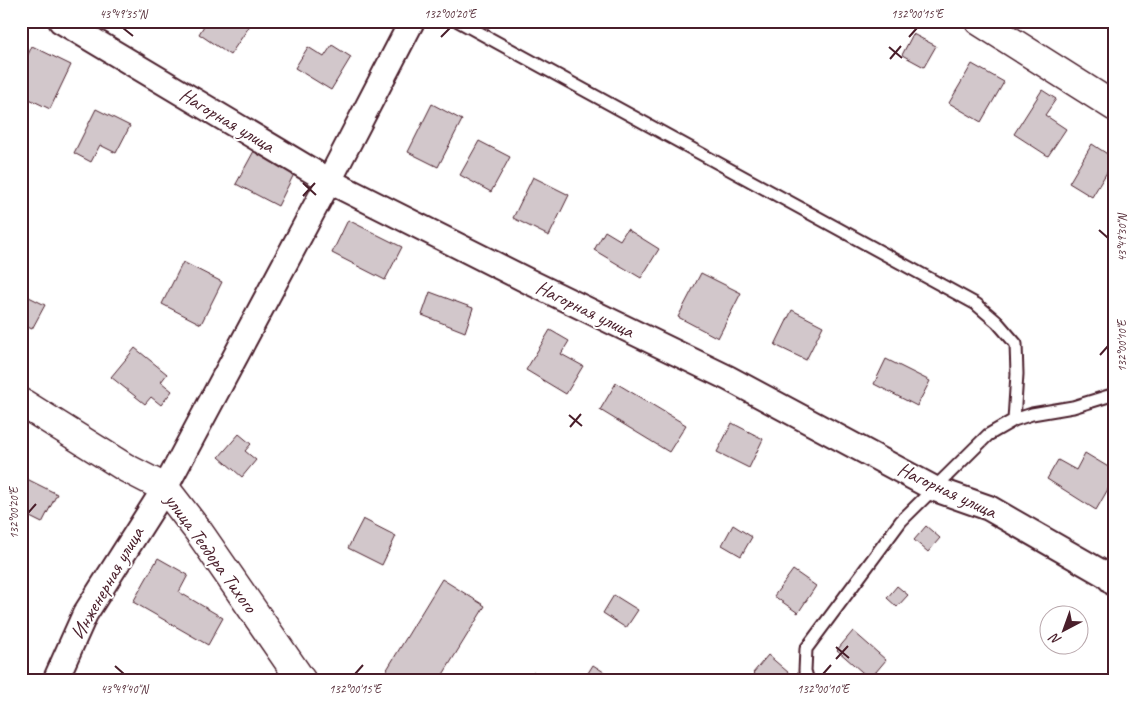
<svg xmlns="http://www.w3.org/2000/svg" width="1136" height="702" font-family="Caveat,sans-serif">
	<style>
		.building { fill: #d2c7cb; stroke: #4a1f2b }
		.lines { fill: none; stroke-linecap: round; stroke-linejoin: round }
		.service-casing { stroke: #4a1f2b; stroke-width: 15 }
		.minor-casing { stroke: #4a1f2b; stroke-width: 28 }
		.tertiary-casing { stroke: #4a1f2b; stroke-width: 31 }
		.secondary-casing { stroke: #4a1f2b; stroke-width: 31 }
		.service { stroke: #fff; stroke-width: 11 }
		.minor { stroke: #fff; stroke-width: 24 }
		.tertiary { stroke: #fff; stroke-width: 28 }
		.secondary { stroke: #fff; stroke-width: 28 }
		.ticks { fill: none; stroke: #4a1f2b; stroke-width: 2 }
		.labels { text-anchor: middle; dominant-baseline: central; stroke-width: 4; stroke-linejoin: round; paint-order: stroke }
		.street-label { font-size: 20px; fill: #4a1f2b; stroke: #fff }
		.neatline { fill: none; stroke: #4a1f2b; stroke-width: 2 }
		.ticks-label { font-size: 12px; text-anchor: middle; fill: #4a1f2b }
	</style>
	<rect width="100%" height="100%" fill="#fff"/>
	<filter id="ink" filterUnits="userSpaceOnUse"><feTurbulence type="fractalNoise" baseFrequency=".02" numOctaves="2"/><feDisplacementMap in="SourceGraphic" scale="10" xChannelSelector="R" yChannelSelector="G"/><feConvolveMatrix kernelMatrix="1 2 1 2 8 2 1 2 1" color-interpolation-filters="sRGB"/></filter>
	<g filter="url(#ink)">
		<!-- building -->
		<path class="building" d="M 207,21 L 241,21 L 249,27 L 230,55 L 199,34 Z
			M 913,34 L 936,46 L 924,67 L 902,55 Z
			M 332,45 L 351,57 L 331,90 L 295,68 L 308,47 L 324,57 Z
			M 32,46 L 71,65 L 50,109 L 21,95 L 21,69 Z
			M 972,64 L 1004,82 L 981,122 L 949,103 Z
			M 1042,90 L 1056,99 L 1045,115 L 1066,129 L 1048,156 L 1014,134 Z
			M 432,104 L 462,120 L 438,167 L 408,152 Z
			M 96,109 L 130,126 L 116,153 L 100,145 L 91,162 L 74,153 Z
			M 479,141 L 510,157 L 491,192 L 460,175 Z
			M 1092,144 L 1115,159 L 1092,197 L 1069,183 Z
			M 254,151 L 295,172 L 278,206 L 236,184 Z
			M 533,177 L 569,195 L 549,236 L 513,218 Z
			M 348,220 L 402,247 L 385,280 L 332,253 Z
			M 627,229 L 659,249 L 641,278 L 594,250 L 605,231 L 620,240 Z
			M 183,262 L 222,282 L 201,324 L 162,304 Z
			M 701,273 L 741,293 L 718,338 L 678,317 Z
			M 430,292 L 473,308 L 465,332 L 422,315 Z
			M 21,293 L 45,305 L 32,329 L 21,324 Z
			M 792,310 L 823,326 L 806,360 L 775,345 Z
			M 550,330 L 569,341 L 561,354 L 583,366 L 566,394 L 526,370 Z
			M 135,348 L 167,374 L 161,382 L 172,391 L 161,405 L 151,397 L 145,404 L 111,377 Z
			M 886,359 L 930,381 L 917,406 L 874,384 Z
			M 616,383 L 686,425 L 669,452 L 600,410 Z
			M 732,423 L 763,439 L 749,468 L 717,452 Z
			M 239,434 L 251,444 L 245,451 L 256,460 L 242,477 L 219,457 Z
			M 1085,453 L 1115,471 L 1115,477 L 1096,510 L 1047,479 L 1058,460 L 1076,470 Z
			M 21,476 L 57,494 L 42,523 L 28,516 L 23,527 L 21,526 Z
			M 363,519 L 396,536 L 382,565 L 348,548 Z
			M 733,525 L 752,537 L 741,556 L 722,545 Z
			M 926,526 L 940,538 L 928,552 L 914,540 Z
			M 158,558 L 188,575 L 179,592 L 223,618 L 208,645 L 133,602 Z
			M 793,570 L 816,586 L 798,613 L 774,596 Z
			M 442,579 L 485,606 L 439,681 L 380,681 Z
			M 897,586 L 908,595 L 897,607 L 887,598 Z
			M 614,595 L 638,610 L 626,628 L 603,613 Z
			M 853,631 L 886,660 L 870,679 L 837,650 Z
			M 768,655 L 796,679 L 794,681 L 762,681 L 753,673 Z
			M 593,665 L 618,681 L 583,681 Z
			M 533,672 L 548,681 L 528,681 Z"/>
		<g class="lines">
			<!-- service casing -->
			<g class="service-casing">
				<path id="service" d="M 458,21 L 976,304 L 997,322 L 1016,344 L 1017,374 L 1014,420
					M 808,681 L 805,671 L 806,649 L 901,521 L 988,435 L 1014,420 L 1032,414 L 1073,407 L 1115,394"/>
			</g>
			<!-- minor casing -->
			<g class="minor-casing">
				<path id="minor" d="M 61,21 L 329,181 L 532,283 L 728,378 L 935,489 L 989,508 L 1106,575 L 1115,584
					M 55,681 L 85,614 L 165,488 L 329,181 L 412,21"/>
			</g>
			<!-- tertiary casing -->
			<g class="tertiary-casing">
				<path id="tertiary" d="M 21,402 L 126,468 L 165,488 L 199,532 L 302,681"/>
			</g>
			<!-- secondary casing -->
			<g class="secondary-casing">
				<path id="secondary" d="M 979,21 L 1115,107"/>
			</g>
			<!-- service -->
			<use href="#service" class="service"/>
			<!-- minor -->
			<use href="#minor" class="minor"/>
			<!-- tertiary -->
			<use href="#tertiary" class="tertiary"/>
			<!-- secondary -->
			<use href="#secondary" class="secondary"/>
		</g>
	</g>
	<!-- ticks -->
	<path class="ticks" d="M 123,28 L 133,36M 441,37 L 450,28M 909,37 L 917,28M 889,47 L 902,58M 890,59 L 901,46M 303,183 L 316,195M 303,196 L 315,183M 1099,230 L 1108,238M 1100,355 L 1108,346M 569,415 L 582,426M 570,427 L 581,414M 28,513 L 36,504M 836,647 L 849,658M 836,659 L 848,646M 115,666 L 124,674M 355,674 L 363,665M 823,674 L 831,665"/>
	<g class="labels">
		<!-- street labels -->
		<g class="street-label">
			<text transform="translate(227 120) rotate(31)">Нагорная улица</text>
			<text transform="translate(585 309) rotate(26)">Нагорная улица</text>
			<text transform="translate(947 490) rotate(25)">Нагорная улица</text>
			<text transform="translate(211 553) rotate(54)">улица Теодора Тихого</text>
			<text transform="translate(107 583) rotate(-60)">Инженерная улица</text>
		</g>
	</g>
	<!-- margin -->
	<rect width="1136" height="702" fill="none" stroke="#fff" stroke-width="55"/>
	<!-- north arrow -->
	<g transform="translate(1064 630) rotate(221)"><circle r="24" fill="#ffffff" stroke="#b7a5aa"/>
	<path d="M0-4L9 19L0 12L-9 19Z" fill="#4a1f2b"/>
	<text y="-8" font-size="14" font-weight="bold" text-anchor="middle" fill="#4a1f2b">N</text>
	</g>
	<rect x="28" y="28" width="1080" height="646" class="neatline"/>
	<g class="ticks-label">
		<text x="123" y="18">43°49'35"N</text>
		<text x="450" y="18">132°00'20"E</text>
		<text x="917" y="18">132°00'15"E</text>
		<text transform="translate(1122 238) rotate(-90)" y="4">43°49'30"N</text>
		<text transform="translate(1122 346) rotate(-90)" y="4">132°00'10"E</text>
		<text transform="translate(14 513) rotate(-90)" y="4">132°00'20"E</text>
		<text x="124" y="693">43°49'40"N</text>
		<text x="355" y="693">132°00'15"E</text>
		<text x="823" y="693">132°00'10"E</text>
	</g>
</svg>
